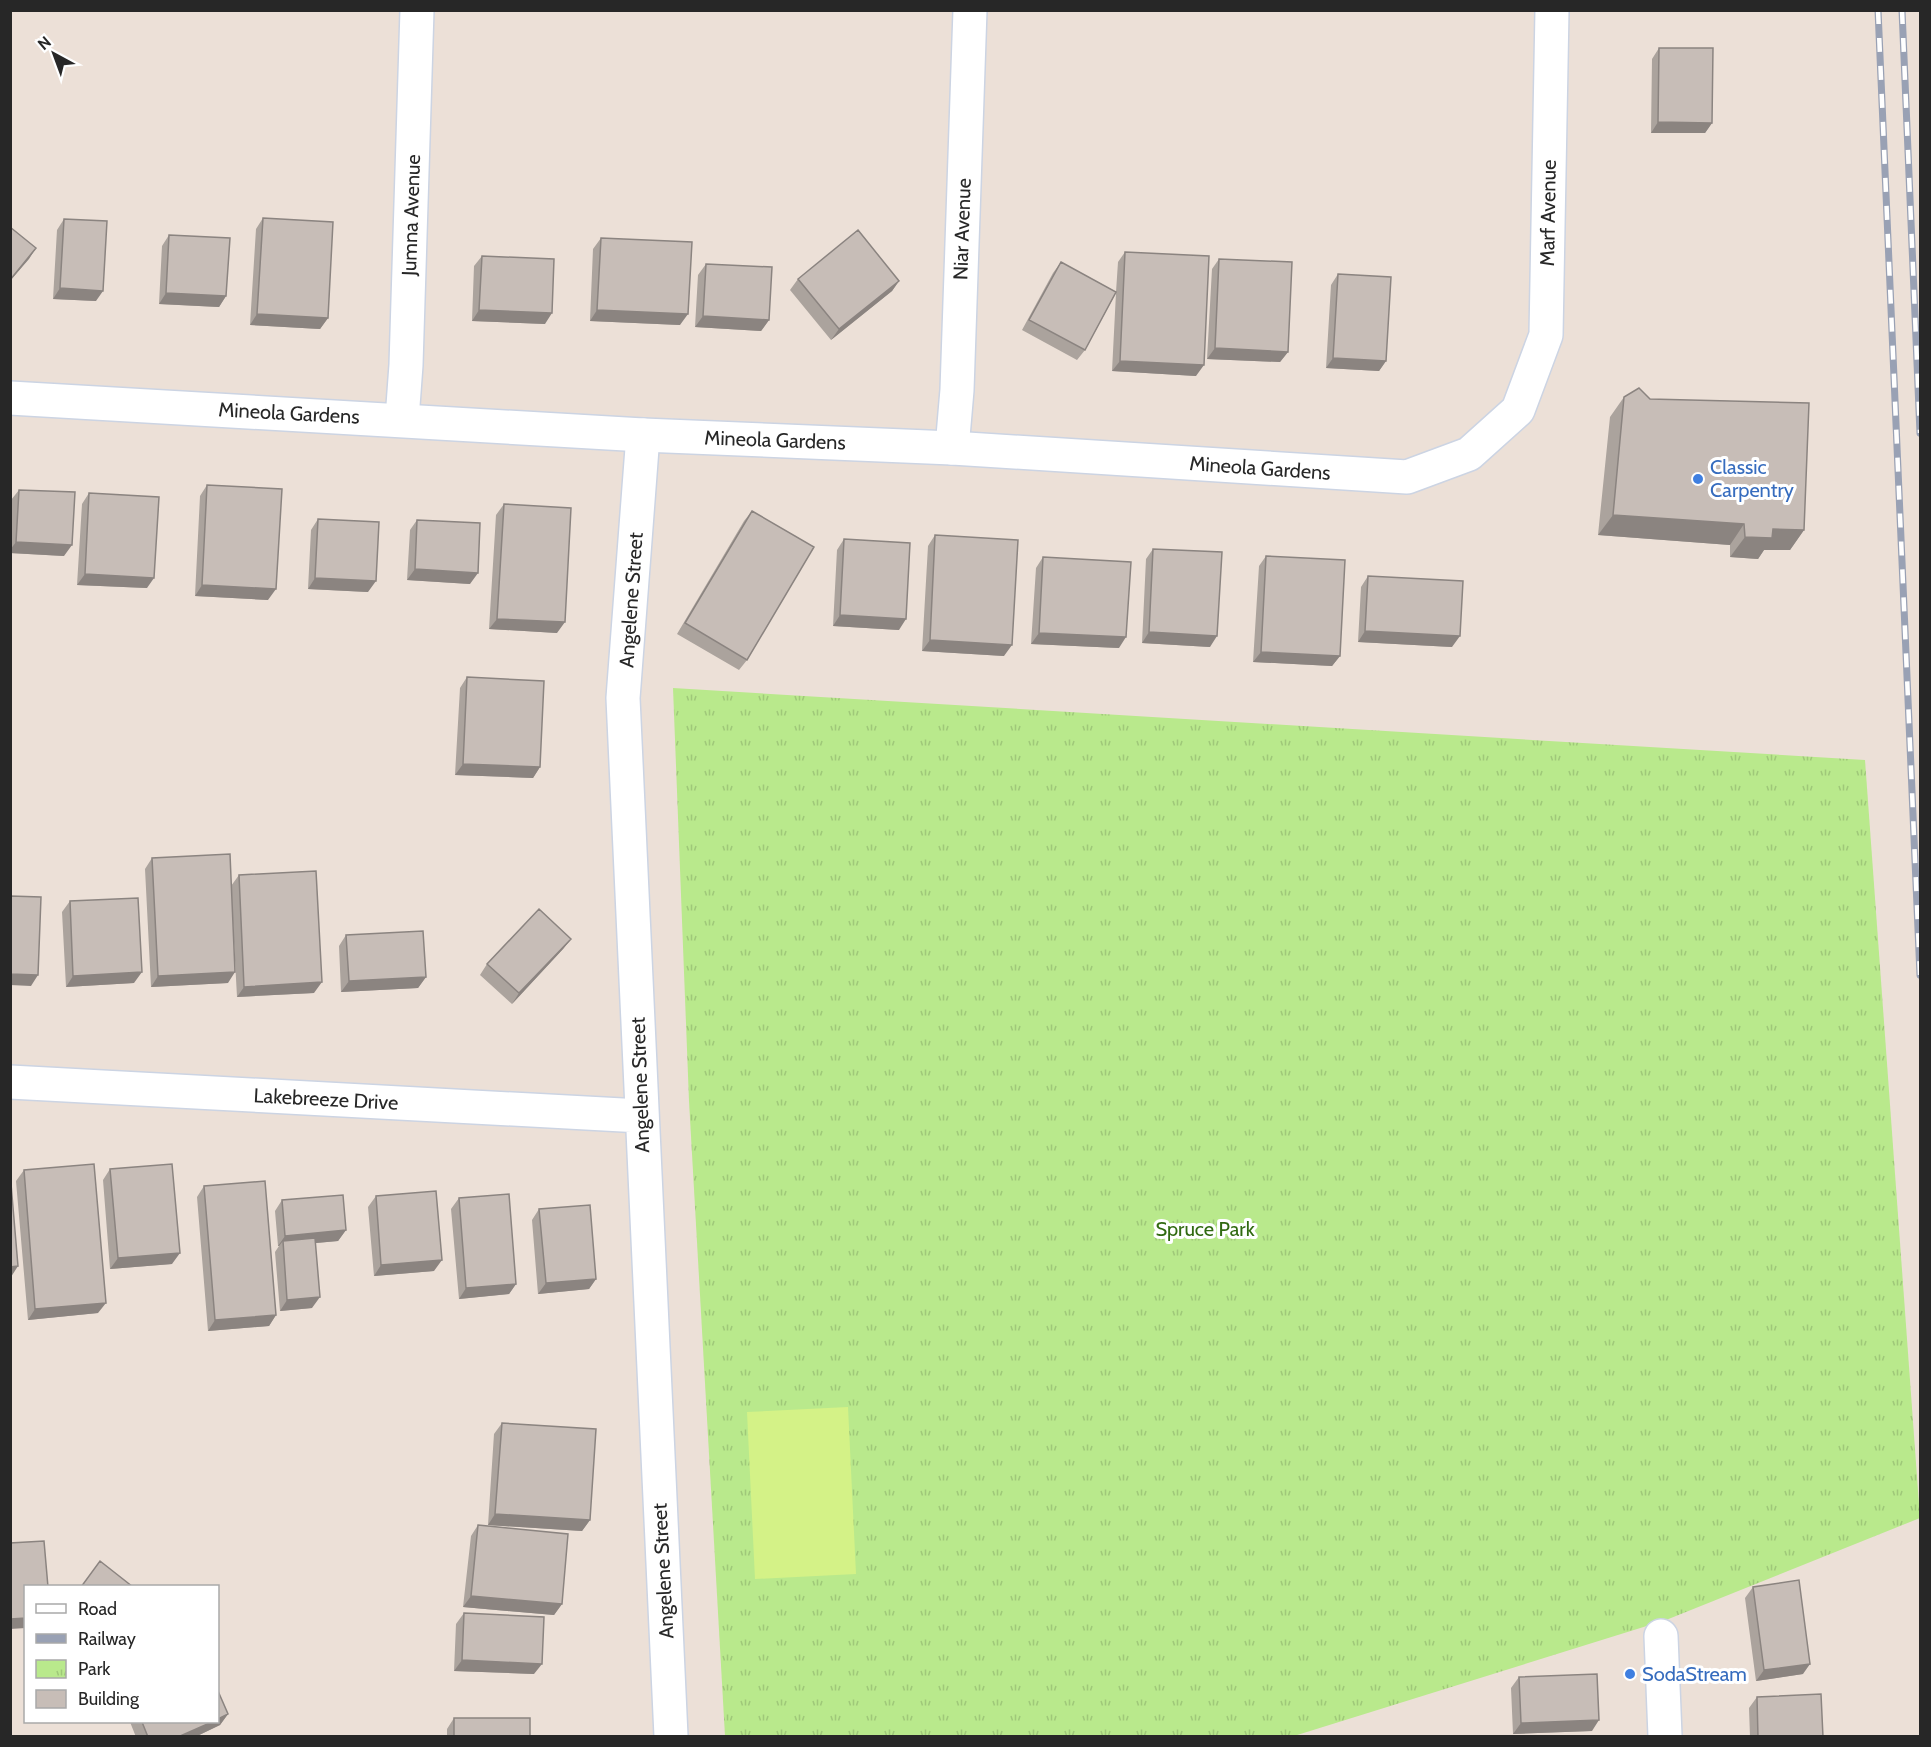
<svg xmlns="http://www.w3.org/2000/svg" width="1931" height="1747" font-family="Cabin,sans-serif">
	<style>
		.park { fill: url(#park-tufts) }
		.pitch { fill: #d4f287 }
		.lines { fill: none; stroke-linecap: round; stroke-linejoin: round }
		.street-casing { stroke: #ccd4e3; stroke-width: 36 }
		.secondary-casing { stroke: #ccd4e3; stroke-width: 36 }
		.street { stroke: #fff; stroke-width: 33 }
		.secondary { stroke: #fff; stroke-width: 33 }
		.rail-casing { stroke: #99a1b4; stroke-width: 7 }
		.rail { stroke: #fff; stroke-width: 4.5; stroke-dasharray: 14; stroke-linecap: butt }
		.wall { fill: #aba39d }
		.shaded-wall { fill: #8b8480 }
		.building { fill: #c7bdb7; stroke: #8b8480; stroke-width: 1.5 }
		.shop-dot { fill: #3f7fe0; stroke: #fff; stroke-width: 2 }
		.labels { text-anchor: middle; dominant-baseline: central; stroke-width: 6; stroke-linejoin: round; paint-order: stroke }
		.street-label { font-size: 20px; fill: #272727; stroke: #fff }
		.shop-label { font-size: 20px; fill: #366cbe; stroke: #fff; text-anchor: start }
		.park-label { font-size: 20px; fill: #316a11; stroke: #fff }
	</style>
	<defs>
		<pattern id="park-tufts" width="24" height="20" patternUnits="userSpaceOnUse" patternTransform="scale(1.5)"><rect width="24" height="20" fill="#b9e98c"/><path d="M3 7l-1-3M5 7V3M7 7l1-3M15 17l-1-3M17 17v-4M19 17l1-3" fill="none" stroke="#9fc879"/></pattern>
	</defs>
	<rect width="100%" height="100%" fill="#ece0d7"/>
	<!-- park -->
	<path class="park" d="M 673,688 L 1865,760 L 1920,1518 L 1666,1620 L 1294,1736 L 725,1736 L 689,1101 Z"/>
	<!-- pitch -->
	<path class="pitch" d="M 848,1407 L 856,1574 L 755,1579 L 747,1412 Z"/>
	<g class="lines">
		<!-- street casing -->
		<g class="street-casing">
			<path id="street" d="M 402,419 L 406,365 L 417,10
				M 643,435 L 623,698 L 671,1736
				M 952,448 L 957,390 L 970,10
				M 10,1082 L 641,1116
				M 1661,1636 L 1665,1736"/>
		</g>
		<!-- secondary casing -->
		<g class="secondary-casing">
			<path id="secondary" d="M 10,398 L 643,435 L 952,448 L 1407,477 L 1469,454 L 1518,410 L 1546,335 L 1552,10"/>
		</g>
		<!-- street -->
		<use href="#street" class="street"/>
		<!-- secondary -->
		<use href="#secondary" class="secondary"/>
		<!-- rail casing -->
		<g class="rail-casing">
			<path id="rail" d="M 1878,10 L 1920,975
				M 1902,10 L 1920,433"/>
		</g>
		<!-- rail -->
		<use href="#rail" class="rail"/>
	</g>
	<!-- wall -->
	<path class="wall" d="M 1659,48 L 1712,123 L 1705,133 L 1651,133 L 1652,59 Z
		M 263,218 L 328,318 L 320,329 L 250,325 L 256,229 Z
		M 64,219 L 96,301 L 53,299 L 57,230 Z
		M 169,235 L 226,296 L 219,307 L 159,304 L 162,246 Z
		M 601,238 L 680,325 L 590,321 L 593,249 Z
		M 1125,252 L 1196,376 L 1112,371 L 1116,293 L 1085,350 L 1077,360 L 1022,330 L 1053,273 L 1061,262 L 1116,292 L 1118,262 Z
		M 482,256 L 545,324 L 472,321 L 474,266 Z
		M 1219,259 L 1288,352 L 1280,362 L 1207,359 L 1212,269 Z
		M 706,264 L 769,320 L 761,331 L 695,327 L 698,275 Z
		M 1338,274 L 1386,361 L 1379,371 L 1326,368 L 1331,285 Z
		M 798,279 L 899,281 L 892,291 L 831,340 L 790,290 Z
		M 1624,397 L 1650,399 L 1804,530 L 1790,550 L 1764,550 L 1758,559 L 1730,557 L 1730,545 L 1598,535 L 1610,417 Z
		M 207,485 L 268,600 L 195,596 L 200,496 Z
		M 19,490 L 64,556 L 10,553 L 11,500 Z
		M 89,493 L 147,588 L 77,585 L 82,504 Z
		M 504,504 L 557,633 L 489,629 L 496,515 Z
		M 752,511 L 747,660 L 739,670 L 677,634 L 744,521 Z
		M 318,519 L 368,592 L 308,589 L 311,530 Z
		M 417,520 L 470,584 L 407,580 L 410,530 Z
		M 935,535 L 1004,656 L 922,651 L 928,546 Z
		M 844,539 L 899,630 L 833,626 L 837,550 Z
		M 1153,549 L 1210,647 L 1142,643 L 1146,559 Z
		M 1266,556 L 1340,656 L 1332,666 L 1253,662 L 1259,566 Z
		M 1043,557 L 1119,648 L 1031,644 L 1036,568 Z
		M 1368,576 L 1452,647 L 1358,642 L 1361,587 Z
		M 467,677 L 540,767 L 533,778 L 455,775 L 460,688 Z
		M 152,858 L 228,983 L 151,987 L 145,869 Z
		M 239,875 L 314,993 L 237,997 L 231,886 Z
		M 70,901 L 134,983 L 66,987 L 62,912 Z
		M 346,935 L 426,977 L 418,988 L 341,992 L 339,946 Z
		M 571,939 L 563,949 L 512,1004 L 480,975 L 487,964 Z
		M 110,1169 L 172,1264 L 110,1269 L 103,1180 Z
		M 24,1170 L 98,1313 L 28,1320 L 16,1181 Z
		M 204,1186 L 276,1315 L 269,1326 L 208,1331 L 197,1197 Z
		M 376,1196 L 434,1271 L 374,1276 L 368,1207 Z
		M 459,1198 L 516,1284 L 509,1294 L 459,1299 L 451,1209 Z
		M 282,1200 L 346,1230 L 338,1241 L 316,1243 L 312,1308 L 280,1311 L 275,1252 L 279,1246 L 278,1246 L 275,1211 Z
		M 539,1209 L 596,1279 L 589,1289 L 538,1294 L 532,1220 Z
		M 502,1423 L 590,1520 L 582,1531 L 488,1525 L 494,1434 Z
		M 478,1525 L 562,1604 L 554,1615 L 463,1607 L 471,1536 Z
		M 1753,1587 L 1803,1674 L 1756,1681 L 1745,1598 Z
		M 464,1613 L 534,1674 L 454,1671 L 456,1624 Z
		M 1519,1677 L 1592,1731 L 1513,1734 L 1511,1688 Z
		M 1757,1697 L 1823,1737 L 1750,1737 L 1749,1708 Z
		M 228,1714 L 220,1725 L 195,1737 L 136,1737 L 130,1722 L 218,1722 Z
		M 454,1718 L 530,1737 L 447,1737 L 447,1729 Z"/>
	<!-- shaded-wall -->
	<path class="shaded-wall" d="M 1658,122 L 1712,123 L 1705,133 L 1651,133 Z
		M 36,248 L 29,259 L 10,281 L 10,280 Z
		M 899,281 L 892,291 L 831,340 L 839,329 Z
		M 60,288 L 103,291 L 96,301 L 53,299 Z
		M 166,293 L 226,296 L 219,307 L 159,304 Z
		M 479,310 L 552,313 L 545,324 L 472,321 Z
		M 597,310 L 688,314 L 680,325 L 590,321 Z
		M 257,314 L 328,318 L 320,329 L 250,325 Z
		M 703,316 L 769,320 L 761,331 L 695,327 Z
		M 1215,348 L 1288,352 L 1280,362 L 1207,359 Z
		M 1333,358 L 1386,361 L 1379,371 L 1326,368 Z
		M 1120,361 L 1204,365 L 1196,376 L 1112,371 Z
		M 1613,515 L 1744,524 L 1730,545 L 1598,535 Z
		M 1773,529 L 1804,530 L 1790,550 L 1764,550 L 1758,559 L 1730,557 L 1745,537 Z
		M 16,542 L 72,545 L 64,556 L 10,553 L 10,550 Z
		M 415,569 L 478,573 L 470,584 L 407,580 Z
		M 85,574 L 154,578 L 147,588 L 77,585 Z
		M 315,578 L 376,581 L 368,592 L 308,589 Z
		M 202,585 L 276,589 L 268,600 L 195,596 Z
		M 840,615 L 906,619 L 899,630 L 833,626 Z
		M 497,619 L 565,622 L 557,633 L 489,629 Z
		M 1365,631 L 1460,636 L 1452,647 L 1358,642 Z
		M 1149,632 L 1217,636 L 1210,647 L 1142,643 Z
		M 1039,633 L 1126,637 L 1119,648 L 1031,644 Z
		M 930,640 L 1012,645 L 1004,656 L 922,651 Z
		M 1261,652 L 1340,656 L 1332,666 L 1253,662 Z
		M 463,764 L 540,767 L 533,778 L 455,775 Z
		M 571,939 L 563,949 L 512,1004 L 519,993 Z
		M 142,972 L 134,983 L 66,987 L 73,976 Z
		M 235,972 L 228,983 L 151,987 L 158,976 Z
		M 10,974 L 38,975 L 31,986 L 10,985 Z
		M 426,977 L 418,988 L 341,992 L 349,981 Z
		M 322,982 L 314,993 L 237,997 L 244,987 Z
		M 346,1230 L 338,1241 L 283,1246 L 283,1241 L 279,1246 L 278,1246 L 285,1236 Z
		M 180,1253 L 172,1264 L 110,1269 L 118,1258 Z
		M 442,1260 L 434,1271 L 374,1276 L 381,1265 Z
		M 18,1266 L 11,1277 L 10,1267 Z
		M 596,1279 L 589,1289 L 538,1294 L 546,1283 Z
		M 516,1284 L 509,1294 L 459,1299 L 466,1288 Z
		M 320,1297 L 312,1308 L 280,1311 L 287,1300 Z
		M 106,1303 L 98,1313 L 28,1320 L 35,1309 Z
		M 276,1315 L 269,1326 L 208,1331 L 215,1320 Z
		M 495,1514 L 590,1520 L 582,1531 L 488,1525 Z
		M 471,1596 L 562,1604 L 554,1615 L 463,1607 Z
		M 26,1618 L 26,1628 L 10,1629 L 10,1619 Z
		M 462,1660 L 542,1664 L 534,1674 L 454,1671 Z
		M 1810,1664 L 1803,1674 L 1756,1681 L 1764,1670 Z
		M 228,1714 L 220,1725 L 195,1737 L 178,1737 L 212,1722 L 218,1722 L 218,1719 Z
		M 1599,1720 L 1592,1731 L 1513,1734 L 1521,1723 Z"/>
	<!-- building -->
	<path class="building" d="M 1659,48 L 1713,48 L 1712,123 L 1658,122 Z
		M 263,218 L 333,222 L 328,318 L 257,314 Z
		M 64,219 L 107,221 L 103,291 L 60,288 Z
		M 10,227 L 36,248 L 10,280 Z
		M 858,230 L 899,281 L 839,329 L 798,279 Z
		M 169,235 L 230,238 L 226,296 L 166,293 Z
		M 601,238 L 692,242 L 688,314 L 597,310 Z
		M 1125,252 L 1209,256 L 1204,365 L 1120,361 Z
		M 482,256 L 554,259 L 552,313 L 479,310 Z
		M 1219,259 L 1292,262 L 1288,352 L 1215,348 Z
		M 1061,262 L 1116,292 L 1085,350 L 1029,320 Z
		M 706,264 L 772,267 L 769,320 L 703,316 Z
		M 1338,274 L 1391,277 L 1386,361 L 1333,358 Z
		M 1639,388 L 1650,399 L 1809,403 L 1804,530 L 1773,529 L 1772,538 L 1745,537 L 1744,524 L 1613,515 L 1624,397 Z
		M 207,485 L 282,489 L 276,589 L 202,585 Z
		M 19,490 L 75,492 L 72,545 L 16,542 Z
		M 89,493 L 159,497 L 154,578 L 85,574 Z
		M 504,504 L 571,508 L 565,622 L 497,619 Z
		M 752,511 L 814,547 L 747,660 L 685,623 Z
		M 318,519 L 379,522 L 376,581 L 315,578 Z
		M 417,520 L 480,523 L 478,573 L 415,569 Z
		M 935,535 L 1018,540 L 1012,645 L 930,640 Z
		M 844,539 L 910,543 L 906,619 L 840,615 Z
		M 1153,549 L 1222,552 L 1217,636 L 1149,632 Z
		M 1266,556 L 1345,560 L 1340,656 L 1261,652 Z
		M 1043,557 L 1131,562 L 1126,637 L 1039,633 Z
		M 1368,576 L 1463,581 L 1460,636 L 1365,631 Z
		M 467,677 L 544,681 L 540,767 L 463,764 Z
		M 230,854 L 235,972 L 158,976 L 152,858 Z
		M 316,871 L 322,982 L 244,987 L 239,875 Z
		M 10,896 L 41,897 L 38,975 L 10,974 Z
		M 138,898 L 142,972 L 73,976 L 70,901 Z
		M 539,909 L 571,939 L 519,993 L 487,964 Z
		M 423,931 L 426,977 L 349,981 L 346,935 Z
		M 94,1164 L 106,1303 L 35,1309 L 24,1170 Z
		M 172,1164 L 180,1253 L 118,1258 L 110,1169 Z
		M 10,1172 L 18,1266 L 10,1267 Z
		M 265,1181 L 276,1315 L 215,1320 L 204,1186 Z
		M 436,1191 L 442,1260 L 381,1265 L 376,1196 Z
		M 509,1194 L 516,1284 L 466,1288 L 459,1198 Z
		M 343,1195 L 346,1230 L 285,1236 L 282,1200 Z
		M 590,1205 L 596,1279 L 546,1283 L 539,1209 Z
		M 315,1238 L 320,1297 L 287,1300 L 283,1241 Z
		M 502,1423 L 596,1429 L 590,1520 L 495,1514 Z
		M 478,1525 L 568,1534 L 562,1604 L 471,1596 Z
		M 44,1541 L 48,1587 L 26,1587 L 26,1618 L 10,1619 L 10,1543 Z
		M 100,1561 L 133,1587 L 81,1587 Z
		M 1799,1580 L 1810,1664 L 1764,1670 L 1753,1587 Z
		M 464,1613 L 544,1617 L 542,1664 L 462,1660 Z
		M 1597,1674 L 1599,1720 L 1521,1723 L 1519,1677 Z
		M 218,1691 L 228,1714 L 218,1719 Z
		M 1821,1694 L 1823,1737 L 1758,1737 L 1757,1697 Z
		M 454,1718 L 530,1718 L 530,1737 L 454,1737 Z
		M 142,1722 L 212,1722 L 178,1737 L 148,1737 Z"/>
	<!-- markers -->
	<g class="shop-dot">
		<circle cx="1698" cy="479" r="6"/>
		<circle cx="1630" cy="1674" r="6"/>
	</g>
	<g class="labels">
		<!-- street labels -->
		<g class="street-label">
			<text transform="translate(1548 213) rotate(-89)">Marf Avenue</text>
			<text transform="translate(411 215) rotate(-88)">Jumna Avenue</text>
			<text transform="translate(962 229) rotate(-88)">Niar Avenue</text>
			<text transform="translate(289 413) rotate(3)">Mineola Gardens</text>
			<text transform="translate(775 440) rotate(2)">Mineola Gardens</text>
			<text transform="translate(1260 468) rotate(4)">Mineola Gardens</text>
			<text transform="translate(631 600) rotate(-86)">Angelene Street</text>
			<text transform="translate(640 1085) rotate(-92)">Angelene Street</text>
			<text transform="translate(326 1099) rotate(3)">Lakebreeze Drive</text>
			<text transform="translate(663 1571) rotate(-93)">Angelene Street</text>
		</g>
		<!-- shop labels -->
		<g class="shop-label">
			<text x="1710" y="467">Classic<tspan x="1710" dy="23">Carpentry</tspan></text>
			<text x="1642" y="1674">SodaStream</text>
		</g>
		<!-- park labels -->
		<g class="park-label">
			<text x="1205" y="1229">Spruce Park</text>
		</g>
	</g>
	<!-- border -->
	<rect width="1931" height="1747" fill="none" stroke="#272727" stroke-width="24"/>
	<!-- legend -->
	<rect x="24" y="1585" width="195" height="138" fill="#ffffff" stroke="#a9a9a9" stroke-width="1.5"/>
	<rect x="36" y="1604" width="30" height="9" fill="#ffffff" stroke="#a9a9a9" stroke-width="1.5"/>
	<text x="78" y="1615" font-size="18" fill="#272727">Road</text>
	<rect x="36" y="1634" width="30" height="9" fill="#99a1b4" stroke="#a9a9a9" stroke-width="1.5"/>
	<text x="78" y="1645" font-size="18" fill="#272727">Railway</text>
	<rect x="36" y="1660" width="30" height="18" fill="url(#park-tufts)" stroke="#a9a9a9" stroke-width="1.5"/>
	<text x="78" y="1675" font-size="18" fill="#272727">Park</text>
	<rect x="36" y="1690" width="30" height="18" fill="#c7bdb7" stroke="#a9a9a9" stroke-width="1.5"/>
	<text x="78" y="1705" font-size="18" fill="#272727">Building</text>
	<!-- north arrow -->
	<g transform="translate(54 54) rotate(319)" stroke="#ffffff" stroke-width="4.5" paint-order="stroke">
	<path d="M0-4.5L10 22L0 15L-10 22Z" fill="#272727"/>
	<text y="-9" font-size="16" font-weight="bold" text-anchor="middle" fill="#272727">N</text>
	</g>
</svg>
